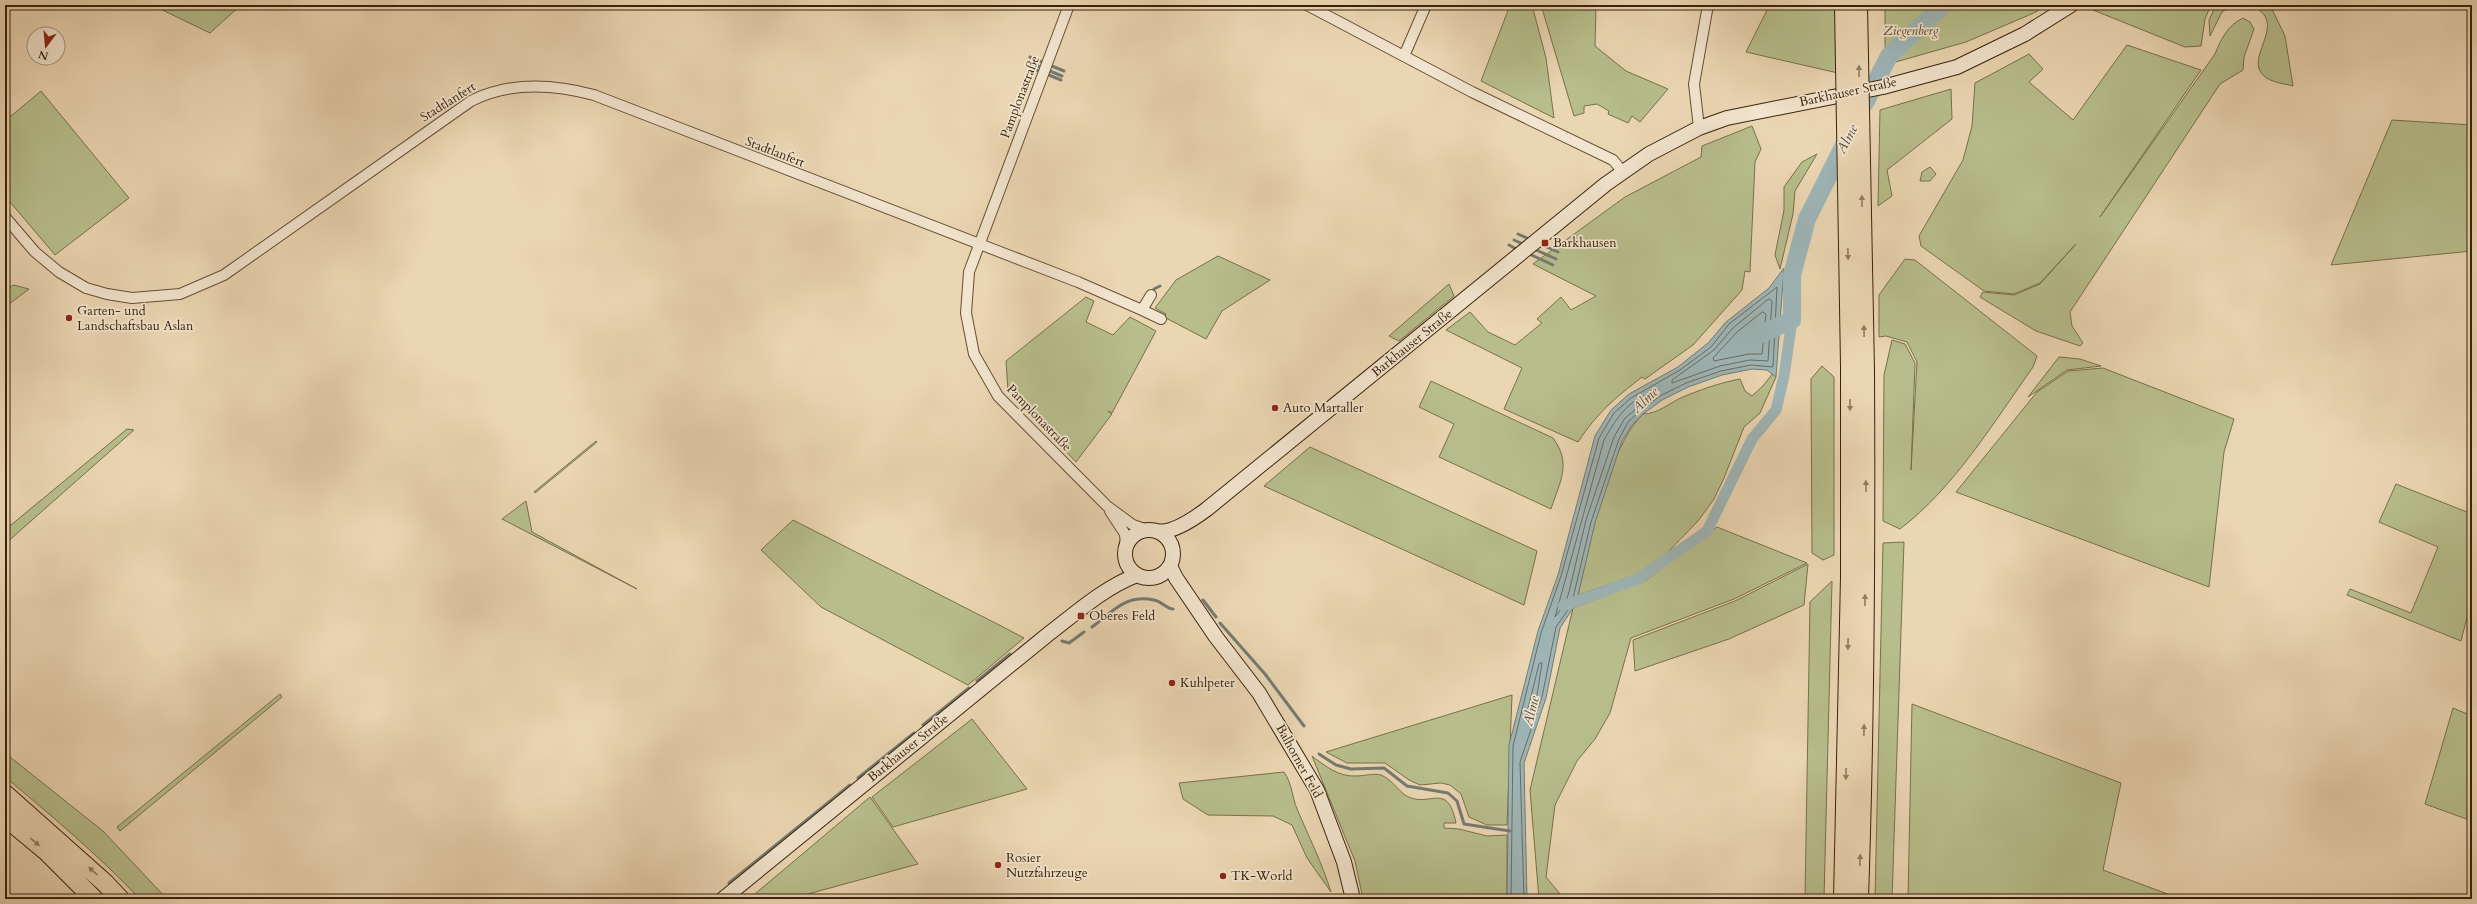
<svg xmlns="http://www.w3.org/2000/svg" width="2477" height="904" font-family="Cardo,serif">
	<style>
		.green { fill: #b7be8c; stroke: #78704b }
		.water { fill: #9eb6b8; stroke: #757b72 }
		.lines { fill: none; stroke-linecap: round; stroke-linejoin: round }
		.shore { stroke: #6b6c61; stroke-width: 1 }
		.stream { stroke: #757b72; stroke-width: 3 }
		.canal { stroke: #9eb6b8; stroke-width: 11 }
		.river { stroke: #9eb6b8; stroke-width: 18 }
		.street-casing { stroke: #654f34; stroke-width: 12 }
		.secondary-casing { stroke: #38220a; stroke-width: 16 }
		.highway-casing { stroke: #38220a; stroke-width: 20 }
		.street { stroke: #f2e4ce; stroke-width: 10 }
		.secondary { stroke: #f2e4ce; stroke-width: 14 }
		.highway { stroke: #ebd6b3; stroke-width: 18 }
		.highway-bridge-casing { stroke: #38220a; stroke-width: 20; stroke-linecap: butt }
		.highway-bridge { stroke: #ebd6b3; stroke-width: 18 }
		.oneway { fill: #927c5e }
		.poi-dot { fill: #8f2418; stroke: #f2e4ce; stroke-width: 1.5 }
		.labels { text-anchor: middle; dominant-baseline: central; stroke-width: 3.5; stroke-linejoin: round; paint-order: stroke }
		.park-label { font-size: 13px; font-style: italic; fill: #58492a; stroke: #f2e4ce }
		.street-label { font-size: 13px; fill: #38220a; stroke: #f2e4ce }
		.poi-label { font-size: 13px; fill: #38220a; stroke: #f2e4ce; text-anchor: start }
		.water-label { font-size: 14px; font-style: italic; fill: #574e3e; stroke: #f2e4ce }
	</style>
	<rect width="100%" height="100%" fill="#ebd6b3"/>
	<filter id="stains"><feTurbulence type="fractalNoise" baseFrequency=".005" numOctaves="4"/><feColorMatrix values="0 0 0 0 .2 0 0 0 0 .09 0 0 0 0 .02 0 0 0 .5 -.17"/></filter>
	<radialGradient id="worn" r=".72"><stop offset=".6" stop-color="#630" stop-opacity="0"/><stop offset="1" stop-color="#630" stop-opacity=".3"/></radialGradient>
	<!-- green -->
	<path class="green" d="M 152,5 L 241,5 L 210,33 Z
		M 1510,5 L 1532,5 L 1546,58 L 1554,118 L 1481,81 Z
		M 1541,5 L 1596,5 L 1595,46 L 1626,71 L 1668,89 L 1640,122 L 1632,116 L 1628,123 L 1608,114 L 1609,111 L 1597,104 L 1584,106 L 1584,113 L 1574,116 Z
		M 1773,5 L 1857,5 L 1838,73 L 1746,52 L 1768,8 Z
		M 1885,5 L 2045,5 L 2036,12 L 1966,42 L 1885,65 Z
		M 2098,5 L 2211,5 L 2205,19 L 2201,46 L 2185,47 L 2093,10 Z
		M 2216,5 L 2232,5 L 2222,12 L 2210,36 L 2209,20 Z
		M 2248,5 L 2270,5 L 2285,36 L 2293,86 C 2285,84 2270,82 2264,76 C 2244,59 2284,27 2259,10 C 2255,8 2252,6 2248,5 Z
		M 2243,18 L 2250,22 L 2254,29 L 2244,57 L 2243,70 L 2220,84 L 2070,312 L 2072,326 L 2083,343 L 2080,346 L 2036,331 L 1980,297 L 1983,292 L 2014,295 L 2040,284 L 2076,244 L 2040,283 L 2014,294 L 1984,291 L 1921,246 L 1919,236 L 1963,160 L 1972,126 L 1975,83 L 2029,54 L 2043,69 L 2029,82 L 2073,120 L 2127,45 L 2201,70 L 2100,217 L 2215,54 C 2221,39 2228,25 2243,18 Z
		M 1951,89 L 1952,119 L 1887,170 L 1892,196 L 1878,206 L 1880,110 Z
		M 41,91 L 129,198 L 55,255 L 5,196 L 5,121 Z
		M 2392,120 L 2472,125 L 2472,251 L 2331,265 Z
		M 1752,126 L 1761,149 L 1755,162 L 1750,272 L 1745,271 L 1742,290 L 1693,345 L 1645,379 L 1642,377 C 1614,399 1598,412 1578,442 L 1504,409 L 1522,368 L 1446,330 L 1470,312 L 1488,332 L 1515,345 L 1542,323 L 1537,319 L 1561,297 L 1571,310 L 1596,296 L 1533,264 L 1625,197 L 1701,157 L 1702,146 Z
		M 1817,154 L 1795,191 L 1793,214 L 1780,269 L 1775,255 L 1784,210 L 1784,187 L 1802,162 Z
		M 1930,167 L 1936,174 L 1930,181 L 1920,181 L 1922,172 Z
		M 1218,256 L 1270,280 L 1222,311 L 1206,339 L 1164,317 L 1166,314 L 1155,308 L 1176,280 Z
		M 1905,259 L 1915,260 L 2037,356 L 2033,367 C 1994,422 1954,488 1900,529 L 1883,521 L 1884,375 L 1892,340 L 1905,344 L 1915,363 L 1911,470 L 1917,362 L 1907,342 L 1886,336 L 1879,337 L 1879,295 Z
		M 1449,284 L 1454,296 L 1399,341 L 1389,336 Z
		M 13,285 L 29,289 L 5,307 L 5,291 Z
		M 1086,297 L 1094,301 L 1086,322 L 1113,335 L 1130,317 L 1156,331 L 1112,413 L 1108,411 L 1112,414 L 1076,462 L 1008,390 L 1006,361 Z
		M 2059,357 L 2080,359 L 2101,366 L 2067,370 L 2028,397 Z
		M 1822,366 L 1834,377 L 1834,555 L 1823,560 L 1812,553 L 1811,379 Z
		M 2103,368 L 2234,419 L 2224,452 L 2209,587 L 1956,492 L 2037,392 L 2068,371 Z
		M 1773,373 L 1776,377 L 1760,413 L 1744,427 L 1724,478 L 1714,499 L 1698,521 L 1664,556 L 1636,575 L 1578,595 C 1589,546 1608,447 1643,414 C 1658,414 1669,403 1683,397 C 1702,389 1720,383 1740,379 L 1745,391 L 1752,396 L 1763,386 Z
		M 1431,381 L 1553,438 C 1572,464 1560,481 1551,509 L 1439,457 L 1454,424 L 1419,407 Z
		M 127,429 L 134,430 L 5,544 L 5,530 Z
		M 596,441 L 597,442 L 535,493 L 534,492 Z
		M 1310,447 L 1537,551 L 1524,605 L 1264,486 Z
		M 2396,484 L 2472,514 L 2472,598 L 2461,641 L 2347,595 L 2350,589 L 2411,613 L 2438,547 L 2379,522 Z
		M 526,501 L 532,532 L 637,589 L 502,519 Z
		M 793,520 L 1007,629 L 1024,638 L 968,685 L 821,607 L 761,550 Z
		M 1717,527 L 1807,563 L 1734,599 L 1631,638 L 1610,713 L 1595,739 L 1577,761 L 1555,805 L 1546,877 L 1564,899 L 1539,899 L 1530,790 L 1573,608 L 1646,580 Z
		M 1904,542 L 1892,899 L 1875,899 L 1883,543 Z
		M 1808,564 L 1804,605 L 1729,639 L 1635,671 L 1633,640 L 1735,601 Z
		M 1832,581 L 1824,899 L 1805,899 L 1810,602 Z
		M 280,694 L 282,697 L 120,831 L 117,827 Z
		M 1512,695 L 1507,825 L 1487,825 L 1469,817 L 1461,794 L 1450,785 L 1441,783 L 1420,785 L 1409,780 L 1385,763 L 1347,763 L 1326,752 Z
		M 1912,704 L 2121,783 L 2103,870 L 2181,899 L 1908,899 Z
		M 2453,708 L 2472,716 L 2472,821 L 2425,804 Z
		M 972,719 L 1027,789 L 893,827 L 872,797 Z
		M 5,753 L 103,831 L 167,899 L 140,899 C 98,855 52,816 5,777 Z
		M 1312,756 C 1325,766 1339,777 1356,776 C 1364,776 1373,773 1381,775 C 1391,779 1397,789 1405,795 C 1429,810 1447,779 1456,823 L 1444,823 L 1444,828 L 1459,829 L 1487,836 L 1507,835 L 1507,899 L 1363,899 L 1355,861 Z
		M 1284,772 C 1292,783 1292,797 1297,809 C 1309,837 1322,863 1331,892 L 1307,858 L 1292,825 L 1273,816 L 1208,815 L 1183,799 L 1179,783 Z
		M 870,797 L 918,864 L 797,897 L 796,899 L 749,899 Z"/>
	<!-- water -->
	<path class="water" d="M 1784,268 L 1776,377 L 1767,370 L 1752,369 L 1722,375 L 1688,387 L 1662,400 L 1643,414 L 1632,425 L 1622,441 L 1595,523 L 1578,595 L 1573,608 L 1560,628 L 1546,698 L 1524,763 L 1527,899 L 1507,899 L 1509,745 L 1538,631 L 1558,575 L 1595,436 L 1611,410 L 1629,394 L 1678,367 L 1708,343 L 1726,322 L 1769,288 Z"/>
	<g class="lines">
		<!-- shore -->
		<path class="shore" d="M 1769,299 L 1772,301 L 1768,361 L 1750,360 L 1720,366 L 1672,383 L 1672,380 L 1714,350 L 1733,328 Z
			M 1763,312 L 1766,314 L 1762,354 L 1749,354 L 1714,361 L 1713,358 L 1737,332 Z
			M 1650,394 L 1651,397 L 1625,418 L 1614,437 L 1586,520 L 1569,592 L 1565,604 L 1555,617 L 1604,440 C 1614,422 1628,399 1650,394 Z
			M 1542,663 L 1537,695 L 1529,716 L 1527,713 L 1539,664 Z
			M 1511,899 L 1513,746 L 1541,633 L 1561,576 L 1599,438 L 1614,413 L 1631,398 L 1680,370 L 1711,347 L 1729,324 L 1777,287 L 1773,367 L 1751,365 L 1721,371 L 1686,383 L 1660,396 L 1640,411 L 1628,422 L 1619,439 L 1591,522 L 1574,594 L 1570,607 L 1556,627 L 1542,697 L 1520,762 L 1524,899"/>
		<!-- stream -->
		<path class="stream" d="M 1030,57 L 1064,71
			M 1028,62 L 1062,76
			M 1027,66 L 1061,80
			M 1518,234 L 1531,240
			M 1514,240 L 1525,245
			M 1540,244 L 1558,252
			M 1509,245 L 1518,250
			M 1534,249 L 1556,259
			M 1527,253 L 1553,265
			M 1154,289 L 1160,286
			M 1203,600 L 1216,617
			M 1220,623 L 1265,674 L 1304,726
			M 1092,627 C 1113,611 1126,594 1154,600 C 1161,601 1167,609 1173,609
			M 1062,641 L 1069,643 L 1084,632
			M 977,681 L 1010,654
			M 923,725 L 969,688
			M 1319,754 L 1336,765 L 1351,769 L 1384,768 L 1407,786 L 1448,793 L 1457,801 L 1464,824 L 1510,831
			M 858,778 L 914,733
			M 729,883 L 850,785"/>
		<!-- canal -->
		<path class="canal" d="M 1563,606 L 1638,579 L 1707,531 L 1752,439 L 1776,410 L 1784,376 L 1792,320"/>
		<!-- river -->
		<path class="river" d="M 1865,103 L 1889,56 L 1943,5
			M 1757,336 L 1792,320 L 1792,275 L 1807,219 L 1848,137"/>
		<!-- street casing -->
		<g class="street-casing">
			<path id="street" d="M 1069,5 L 969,272 L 966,313 L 974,354 L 998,396 L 1107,506 L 1133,525 L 1147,530
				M 1307,5 L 1472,92 L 1613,160 L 1623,172
				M 1404,56 L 1426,5
				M 1699,128 L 1694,84 L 1708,5
				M 5,217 L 35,252 L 59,272 L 86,288 L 107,294 L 132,298 L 180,294 L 224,275 L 471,101 C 510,81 553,84 594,95 L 1078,282 L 1142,310 L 1151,295
				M 1142,310 L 1161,319
				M 1110,511 L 1125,534 L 1126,548"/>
		</g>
		<!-- secondary casing -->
		<g class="secondary-casing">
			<path id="secondary" d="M1125 554a24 24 0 1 1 48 0a24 24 0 1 1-48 0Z
				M 1157,531 C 1172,534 1195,518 1207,509 L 1606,184 L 1649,154 L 1699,128 L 1727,118 L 1883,87 L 1957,67 L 2025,34 L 2071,5
				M 1170,566 L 1176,578 L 1216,637 L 1259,693 L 1317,790 L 1344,862 L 1353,899
				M 723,899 L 1046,636 C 1075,614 1103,588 1137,575"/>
		</g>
		<!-- highway casing -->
		<g class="highway-casing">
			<path id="highway" d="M 5,794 L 105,883 L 120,899
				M 5,817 L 46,851 L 94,899
				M 1843,899 L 1850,577 L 1850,366
				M 1859,899 C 1865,722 1866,546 1865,370"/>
		</g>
		<!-- street -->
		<use href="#street" class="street"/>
		<!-- secondary -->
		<use href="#secondary" class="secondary"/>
		<!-- highway -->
		<use href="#highway" class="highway"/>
		<!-- highway-bridge casing -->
		<g class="highway-bridge-casing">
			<path id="highway-bridge" d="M 1844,5 L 1850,366
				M 1858,5 L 1865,370"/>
		</g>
		<!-- highway-bridge -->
		<use href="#highway-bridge" class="highway-bridge"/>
	</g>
	<!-- one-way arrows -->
	<defs><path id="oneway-solid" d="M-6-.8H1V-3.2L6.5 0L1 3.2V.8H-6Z"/></defs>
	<g class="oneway">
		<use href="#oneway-solid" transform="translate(1859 71) rotate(-91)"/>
		<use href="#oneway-solid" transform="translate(1862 201) rotate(-91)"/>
		<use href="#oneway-solid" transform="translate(1848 254) rotate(89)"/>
		<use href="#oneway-solid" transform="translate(1864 331) rotate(-91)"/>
		<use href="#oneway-solid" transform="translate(1850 405) rotate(90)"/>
		<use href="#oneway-solid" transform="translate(1866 486) rotate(-91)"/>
		<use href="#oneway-solid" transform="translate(1865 600) rotate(-89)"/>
		<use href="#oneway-solid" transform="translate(1848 644) rotate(91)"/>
		<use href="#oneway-solid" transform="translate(1864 730) rotate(-89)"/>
		<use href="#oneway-solid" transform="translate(1846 774) rotate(91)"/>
		<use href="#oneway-solid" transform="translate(35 842) rotate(39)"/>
		<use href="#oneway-solid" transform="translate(1860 860) rotate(-88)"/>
		<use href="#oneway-solid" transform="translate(93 871) rotate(-138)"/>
	</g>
	<!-- markers -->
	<g class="poi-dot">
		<rect x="1541" y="239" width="8" height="8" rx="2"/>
		<circle cx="69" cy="318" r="4"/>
		<circle cx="1275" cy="408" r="4"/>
		<rect x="1077" y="612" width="8" height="8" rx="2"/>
		<circle cx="1172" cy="683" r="4"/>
		<circle cx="998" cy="865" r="4"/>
		<circle cx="1223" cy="876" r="4"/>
	</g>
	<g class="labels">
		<!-- park labels -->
		<g class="park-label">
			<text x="1911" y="31">Ziegenberg</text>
		</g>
		<!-- street labels -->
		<g class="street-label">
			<text transform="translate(1848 92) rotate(-12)">Barkhauser Straße</text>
			<text transform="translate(1020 97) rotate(-69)">Pamplonastraße</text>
			<text transform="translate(448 102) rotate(-32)">Stadtlanfert</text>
			<text transform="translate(775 152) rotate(21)">Stadtlanfert</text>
			<text transform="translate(1412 343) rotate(-39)">Barkhauser Straße</text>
			<text transform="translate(1039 418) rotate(46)">Pamplonastraße</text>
			<text transform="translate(908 748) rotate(-39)">Barkhauser Straße</text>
			<text transform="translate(1299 761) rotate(61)">Balhorner Feld</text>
		</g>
		<!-- poi labels -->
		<g class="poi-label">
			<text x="1553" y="243">Barkhausen</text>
			<text x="77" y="311">Garten- und<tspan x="77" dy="15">Landschaftsbau Aslan</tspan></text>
			<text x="1283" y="408">Auto Martaller</text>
			<text x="1089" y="616">Oberes Feld</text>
			<text x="1180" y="683">Kuhlpeter</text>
			<text x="1006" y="858">Rosier<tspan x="1006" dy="15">Nutzfahrzeuge</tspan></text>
			<text x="1231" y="876">TK-World</text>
		</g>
		<!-- water labels -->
		<g class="water-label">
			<text transform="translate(1847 139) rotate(-63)">Alme</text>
			<text transform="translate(1645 400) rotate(-44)">Alme</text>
			<text transform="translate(1531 711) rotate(-76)">Alme</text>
		</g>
	</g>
	<!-- margin -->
	<rect width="2477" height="904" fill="none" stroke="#ebd6b3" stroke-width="20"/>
	<rect x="6" y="6" width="2465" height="892" fill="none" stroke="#38220a" stroke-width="2"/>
	<rect x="10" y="10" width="2457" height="884" fill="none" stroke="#38220a"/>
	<!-- north arrow -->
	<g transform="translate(46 46) rotate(196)"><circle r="19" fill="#f2e4ce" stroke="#a89680"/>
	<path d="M0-3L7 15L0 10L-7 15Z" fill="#8f2418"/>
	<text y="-6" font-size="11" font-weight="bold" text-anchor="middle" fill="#38220a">N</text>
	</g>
	<rect width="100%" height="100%" filter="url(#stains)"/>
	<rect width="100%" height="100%" fill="url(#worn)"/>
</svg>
